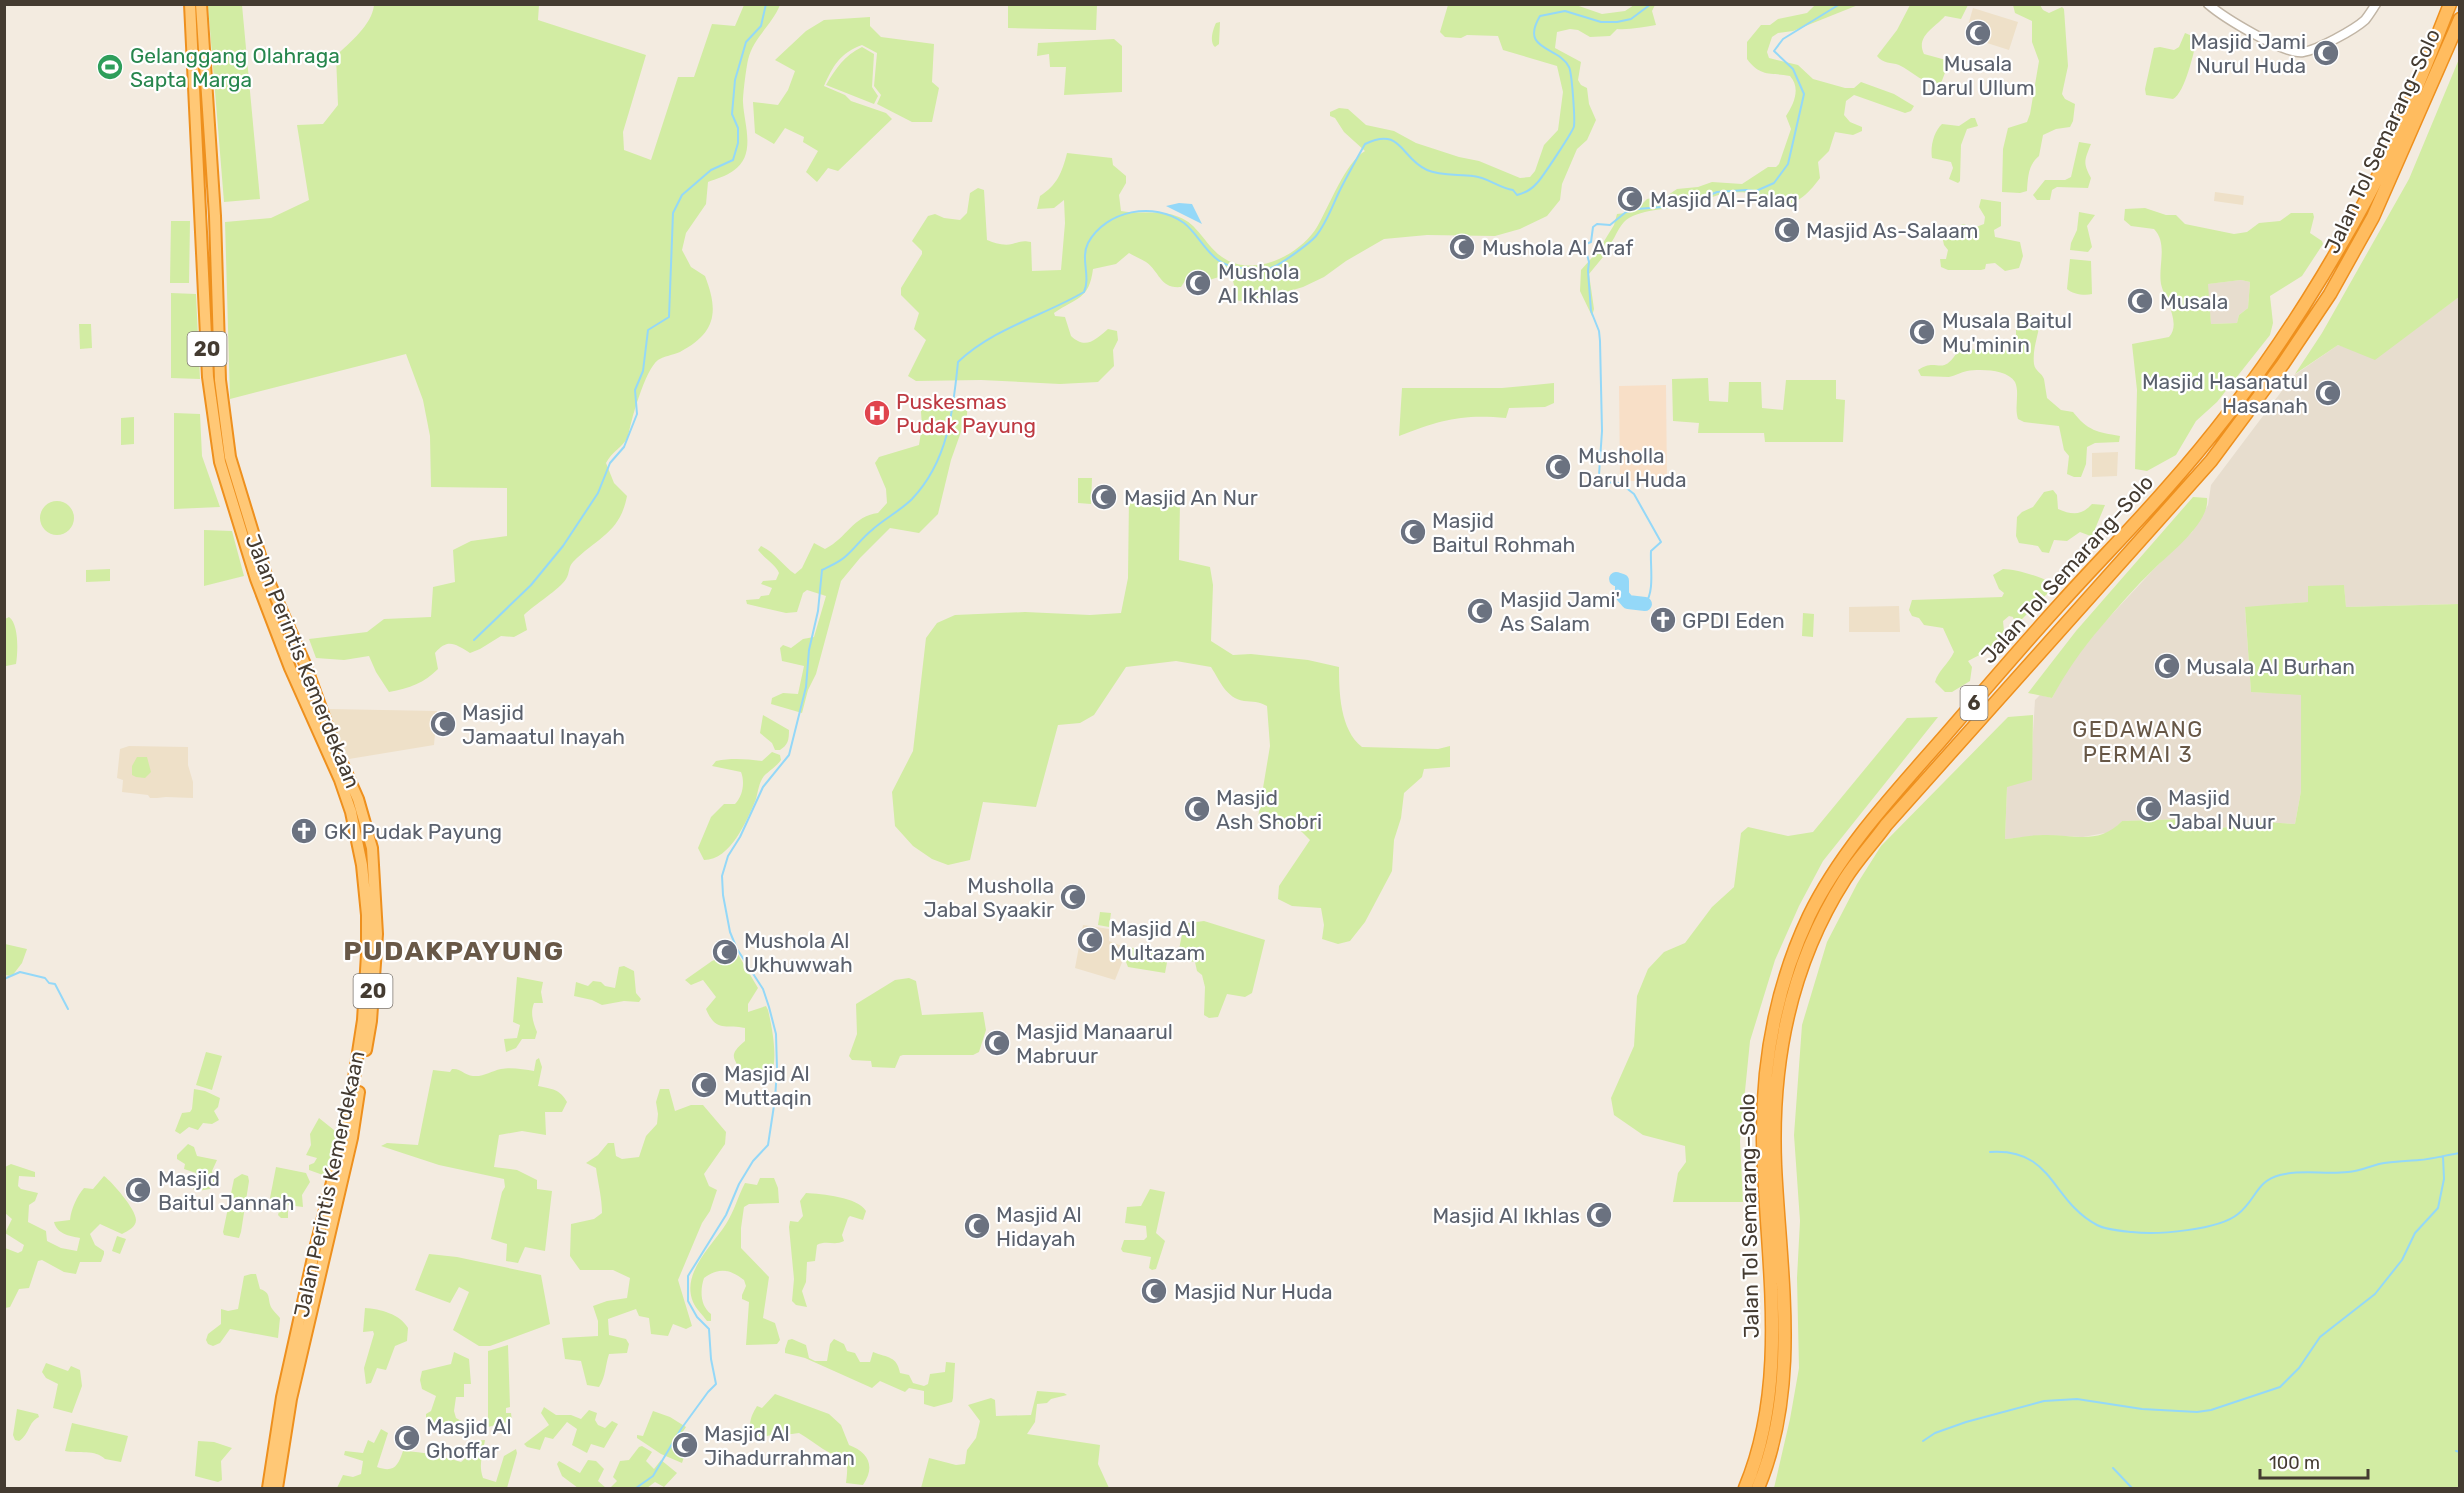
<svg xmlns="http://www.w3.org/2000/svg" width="2464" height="1493" font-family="Rubik,sans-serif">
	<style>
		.residential { fill: #e7ddce }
		.commercial { fill: #f8dfc7 }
		.education { fill: #eee0c8 }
		.green { fill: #d2eca3; fill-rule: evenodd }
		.water { fill: #94d8f8 }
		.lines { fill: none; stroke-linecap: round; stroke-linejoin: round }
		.stream { stroke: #94d8f8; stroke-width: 2 }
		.river { stroke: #94d8f8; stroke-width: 14 }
		.tertiary-casing { stroke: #c1b5a5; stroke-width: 11 }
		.trunk-casing { stroke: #ee901e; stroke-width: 14 }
		.motorway-casing { stroke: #ee901e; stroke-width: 15 }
		.tertiary { stroke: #fff; stroke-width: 8 }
		.trunk { stroke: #ffc876; stroke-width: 10 }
		.motorway { stroke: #ffbc5f; stroke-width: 12 }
		.labels { text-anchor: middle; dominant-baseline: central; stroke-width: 4.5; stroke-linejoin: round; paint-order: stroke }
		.shield { fill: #fff; stroke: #7c766f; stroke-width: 1.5 }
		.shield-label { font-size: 20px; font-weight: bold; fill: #443b31 }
		.worship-label { font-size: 21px; fill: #5b616d; stroke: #fff; text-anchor: start }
		.leisure-label { font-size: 21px; fill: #27864d; stroke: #fff; text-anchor: start }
		.street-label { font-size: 21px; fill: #443b31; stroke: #fff }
		.health-label { font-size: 21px; fill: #be3a42; stroke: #fff; text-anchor: start }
		.neighbourhood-label { font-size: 22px; letter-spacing: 1.5px; fill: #685847; stroke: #fff }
		.district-label { font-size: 27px; font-weight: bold; letter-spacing: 1.5px; fill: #685847; stroke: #fff }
	</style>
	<rect width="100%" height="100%" fill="#f3ebe0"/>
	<!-- residential -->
	<path class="residential" d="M 2241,280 L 2250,282 L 2248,308 L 2239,315 L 2237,323 L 2211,324 L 2207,284 Z
		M 2459,297 L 2459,604 L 2346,607 L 2344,586 L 2308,586 L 2308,602 L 2245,608 L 2251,692 L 2301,694 L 2301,791 L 2295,824 L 2264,822 L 2206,830 L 2184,819 L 2122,821 L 2111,832 L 2083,837 L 2043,835 L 2005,839 L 2007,786 L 2032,749 L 2035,700 L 2040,695 L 2052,698 L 2068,667 L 2102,625 L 2154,569 L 2192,532 L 2208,505 L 2211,485 L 2293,376 L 2338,345 L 2353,350 L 2403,338 Z"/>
	<!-- commercial -->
	<path class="commercial" d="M 1666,385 L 1667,481 L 1620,481 L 1619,386 Z"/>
	<!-- education -->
	<path class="education" d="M 1973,8 L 2018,22 L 2009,50 L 1965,36 Z
		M 2215,192 L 2244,196 L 2243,205 L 2214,201 Z
		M 2118,452 L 2117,476 L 2092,477 L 2092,453 Z
		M 1899,606 L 1900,632 L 1849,632 L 1849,607 Z
		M 329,709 L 437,711 L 434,745 L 349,759 L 330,718 Z
		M 129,746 L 188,747 L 188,765 L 193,782 L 193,798 L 166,797 L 157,798 L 150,798 L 148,795 L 122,792 L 123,780 L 117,778 L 120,749 Z
		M 1083,925 L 1109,929 L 1109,941 L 1122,946 L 1123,960 L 1115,980 L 1075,968 Z"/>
	<!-- green -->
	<path class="green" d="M 1816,4 L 1858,5 L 1793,31 L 1778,33 L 1772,37 L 1767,52 L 1769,58 L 1798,65 L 1813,79 L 1845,88 L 1854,88 L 1861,82 L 1894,94 L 1914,106 L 1911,111 L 1905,113 L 1857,96 L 1854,95 L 1846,101 L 1844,115 L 1850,122 L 1862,127 L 1862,131 L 1853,135 L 1835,132 L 1829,151 L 1818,162 L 1820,178 C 1803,201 1790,210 1761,203 L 1755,194 C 1747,192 1736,192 1727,193 C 1713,195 1701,203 1687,206 C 1671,209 1636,209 1624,222 C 1616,231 1613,244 1604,252 L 1603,257 L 1589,274 L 1594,309 L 1592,316 L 1580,291 L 1581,270 L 1598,251 L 1614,225 L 1617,214 L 1634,212 L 1647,199 L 1668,195 L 1677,189 L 1698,187 L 1712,182 L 1742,184 L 1768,167 L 1776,167 L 1779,164 L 1791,129 L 1786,116 C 1794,104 1801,88 1790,76 C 1771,72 1761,78 1747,59 L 1747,42 L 1761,25 L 1770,25 L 1778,19 L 1807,13 Z
		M 208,5 L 242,5 L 260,199 L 224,202 Z
		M 374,5 L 539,5 L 538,20 L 646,55 L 623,132 L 624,150 L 651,160 L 678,77 L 694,77 L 712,24 L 735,26 L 744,5 L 780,5 C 772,25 753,38 748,60 C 746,69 743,93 743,102 C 744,125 757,155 733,171 C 726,176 716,179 708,182 L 706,204 L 686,233 L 682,250 L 691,267 L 705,276 C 719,312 716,333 680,352 C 673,355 664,356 658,360 C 645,370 631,420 628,437 C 622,448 612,451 606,463 L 614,483 L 627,496 C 620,533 598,537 573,562 C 568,567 570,573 566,579 C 560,589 534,605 524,615 L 527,630 L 514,637 L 501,636 L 480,649 L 470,653 C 455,644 448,638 435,653 L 438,669 C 424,683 410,688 389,692 L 376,672 L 369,656 L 344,660 L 316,658 L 309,639 L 367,632 L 384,619 L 431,617 L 433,587 L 455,582 L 453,550 L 471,541 L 507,536 L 507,488 L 431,487 L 430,436 L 423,400 L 406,354 L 230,399 L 225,222 L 271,218 L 309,200 L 297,125 L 323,124 L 338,105 L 336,56 C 350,42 372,25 374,5 Z
		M 1008,5 L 1097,5 L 1096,30 L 1008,28 Z
		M 1448,5 L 1576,5 L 1602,14 L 1625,11 L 1634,5 L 1655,5 L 1652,11 L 1656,25 C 1643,27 1629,30 1617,29 L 1610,36 L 1590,37 L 1578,30 L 1570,29 L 1557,32 L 1555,48 L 1581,62 L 1578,80 L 1581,85 L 1587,88 L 1589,104 L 1596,120 L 1587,140 L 1577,149 L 1562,184 L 1560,200 L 1547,216 L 1520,229 L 1495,236 L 1427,235 L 1384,239 L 1346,261 L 1324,277 L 1303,287 L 1273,296 L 1241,301 L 1233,300 L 1236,293 L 1232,277 L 1219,277 L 1209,280 L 1197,273 L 1188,276 L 1181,287 C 1160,289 1160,272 1146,262 C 1141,259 1134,256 1129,253 L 1116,264 L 1093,269 C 1089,300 1077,297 1054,313 L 1055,316 L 1065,317 L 1071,336 C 1086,350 1095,340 1108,329 L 1117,331 L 1118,340 L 1113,350 L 1114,366 L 1098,382 L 1060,384 L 981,380 L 916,381 L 908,376 L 926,340 L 914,329 L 919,313 L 901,295 L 901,288 L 922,254 L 922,251 L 912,241 L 928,216 L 935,214 L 944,218 L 960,220 L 967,213 L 970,193 L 978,188 L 984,190 L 987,240 C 994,243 1004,246 1012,244 C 1020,242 1022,240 1031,242 L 1032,271 L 1061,270 L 1065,223 L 1064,200 L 1054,208 L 1037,209 L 1040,196 C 1057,185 1062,173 1067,153 L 1112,158 L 1113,165 L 1126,176 L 1126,183 L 1119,195 L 1121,211 C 1141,215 1160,209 1179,217 C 1198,224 1205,245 1222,257 C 1253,279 1300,255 1317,227 C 1330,205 1345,163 1365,151 L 1344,132 L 1335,118 L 1330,116 L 1330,112 L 1339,108 L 1348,109 L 1366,125 L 1394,131 L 1416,143 L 1459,157 L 1479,161 L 1520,178 L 1530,177 L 1535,171 L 1544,145 L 1558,130 L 1563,92 L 1557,66 L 1503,50 L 1498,36 L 1467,35 L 1461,38 L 1445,37 L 1440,32 Z
		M 1910,5 L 1968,5 L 1961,19 L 1945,16 C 1936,27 1915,36 1924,54 L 1946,60 L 1946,70 L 1940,86 C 1924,84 1913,72 1899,65 C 1891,62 1883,64 1877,56 L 1897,30 Z
		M 2013,5 L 2040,5 L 2043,10 L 2049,13 L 2062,7 L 2064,9 L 2068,66 L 2062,94 L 2065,99 L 2075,104 L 2073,121 L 2070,127 L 2056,129 L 2043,135 L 2039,156 C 2028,165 2028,177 2027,191 L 2020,193 L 2002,192 L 2003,149 L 2008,128 L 2027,122 L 2030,114 L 2039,61 L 2032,42 L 2032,21 L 2015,13 Z
		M 870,17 L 870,26 L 881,37 L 934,44 L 932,82 L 939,88 L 932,122 L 912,122 L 877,104 L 881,95 L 874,86 L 877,53 L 862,45 C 840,53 833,66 824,86 L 845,95 L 851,101 L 886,113 L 892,119 L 838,171 L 828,168 L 817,182 L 806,172 L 818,151 L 803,142 L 804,137 L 785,128 L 774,144 L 755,133 L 753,102 L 778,105 L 788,90 L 795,71 L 775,60 L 806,31 L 824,20 Z
		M 1220,22 L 1219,44 L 1215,47 C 1209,42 1213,29 1216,23 Z
		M 2185,33 L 2197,38 C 2194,52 2185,93 2173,99 L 2146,95 L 2145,89 L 2154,48 L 2160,47 L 2174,50 L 2179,47 Z
		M 1114,39 L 1122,46 L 1122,92 L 1064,95 L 1066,67 L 1050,67 L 1049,54 L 1037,56 L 1038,43 Z
		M 862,47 L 874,54 L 872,87 L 878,96 L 874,104 L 826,85 C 836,68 844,56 862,47 Z
		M 2459,59 L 2459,297 L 2375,360 L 2338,345 L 2295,374 L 2322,333 L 2409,179 Z
		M 1971,118 L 1975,118 L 1978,126 L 1967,129 L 1961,145 L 1960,181 L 1958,183 L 1949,179 L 1953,168 L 1951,162 L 1932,158 C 1930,147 1934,131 1942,124 L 1959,126 Z
		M 2079,142 L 2091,144 C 2084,161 2083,163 2091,178 L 2088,188 L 2057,187 L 2052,190 L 2050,200 L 2037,200 L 2033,195 L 2045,180 L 2065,180 L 2071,177 Z
		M 1981,199 L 2001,202 L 2001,226 L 1994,230 L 1995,237 L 2020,242 L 2023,256 L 2019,268 L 2005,271 L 1995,263 L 1986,264 L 1985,269 L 1981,270 L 1948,270 L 1941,267 L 1940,259 L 1946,259 L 1948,250 L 1944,245 L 1942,236 L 1945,233 L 1956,234 L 1962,224 L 1976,227 L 1984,224 L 1985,217 L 1979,207 Z
		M 2145,208 L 2166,215 L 2176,215 L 2185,224 L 2234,234 L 2247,232 L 2259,223 L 2280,221 L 2291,213 L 2313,213 L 2314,217 L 2310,233 L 2322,241 L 2323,244 L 2302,276 L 2270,296 L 2273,323 L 2270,335 L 2217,402 L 2196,421 L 2176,455 L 2147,471 L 2135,469 L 2137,390 L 2132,344 L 2169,337 C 2182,323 2164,298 2161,284 C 2158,266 2168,243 2154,229 L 2131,226 L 2124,220 L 2125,209 ZM 2241,280 L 2250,282 L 2248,308 L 2239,315 L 2237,323 L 2211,324 L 2208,284 Z
		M 2079,212 L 2095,215 L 2087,226 L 2092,247 L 2088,252 L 2070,250 L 2071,243 L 2077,230 Z
		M 171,221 L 190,221 L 189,283 L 170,283 Z
		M 2070,259 L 2091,261 L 2092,294 C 2085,296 2072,294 2067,289 Z
		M 171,293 L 196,294 L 200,379 L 171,378 Z
		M 2028,315 L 2040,317 C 2040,333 2032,347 2034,364 C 2035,371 2042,373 2044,379 C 2045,385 2046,392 2047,398 L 2061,410 L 2073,412 C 2088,431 2097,432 2120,436 L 2119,442 L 2095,443 L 2087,447 L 2086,464 L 2081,477 L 2074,477 L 2067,474 L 2069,456 L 2064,450 L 2059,426 L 2024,422 L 2018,419 C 2014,407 2020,393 2015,382 C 2007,369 1980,369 1967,371 C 1961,372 1955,376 1949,377 C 1940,377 1930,376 1921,376 L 1918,370 C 1938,356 1942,379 1959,349 L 2005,351 L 2016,342 L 2016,323 Z
		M 79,324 L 91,324 L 92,348 L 80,349 Z
		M 1708,378 L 1709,401 L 1728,402 L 1729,382 L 1761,382 L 1762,408 L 1783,410 L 1786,380 L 1836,380 L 1836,399 L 1845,400 L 1843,442 L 1765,442 L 1764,433 L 1698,433 L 1699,423 L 1673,421 L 1672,379 Z
		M 1554,383 L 1554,403 L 1545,407 L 1509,408 L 1506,418 C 1461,414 1441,420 1399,436 L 1402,388 L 1502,388 Z
		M 968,397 L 967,415 L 951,460 L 938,514 L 919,533 L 890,528 L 860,558 L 841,581 L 816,674 L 808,690 L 802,713 L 771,704 L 772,698 L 783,693 L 798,694 L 804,666 L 782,661 L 780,648 L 783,645 L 791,648 L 803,639 L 814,637 L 826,596 L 807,590 L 803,593 L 797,612 L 786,613 L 747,604 L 746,600 L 759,599 L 761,596 L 769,595 L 772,588 L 761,584 L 763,581 L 776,580 L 779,573 C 776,565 765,559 758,550 L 761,546 C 775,552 783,566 795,574 L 802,568 L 814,543 L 825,549 C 847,538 853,516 878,513 L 887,503 L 886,489 L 875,463 L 879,457 L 919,445 L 922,426 L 920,398 Z
		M 174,413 L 200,414 L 202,456 L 220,507 L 174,509 Z
		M 134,417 L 134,444 L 121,445 L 121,418 Z
		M 1078,478 L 1092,478 L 1091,504 L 1078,503 Z
		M 2053,490 L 2057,495 L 2058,509 C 2072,515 2081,516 2092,504 L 2105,505 L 2095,529 L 2096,538 L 2080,532 L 2067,541 L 2054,540 L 2049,553 L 2042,552 L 2038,546 L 2019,543 L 2016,536 L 2017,517 L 2022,512 L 2033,507 L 2044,492 Z
		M 1129,497 L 1180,501 L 1179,560 L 1210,567 L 1213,585 L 1211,641 L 1233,655 L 1251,654 L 1308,660 L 1339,667 C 1339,692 1340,730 1362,747 L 1438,749 L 1450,746 L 1450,767 L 1424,769 L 1422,777 L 1404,793 L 1401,818 L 1394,840 L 1392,871 L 1365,922 L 1350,941 L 1338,944 L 1322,939 L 1324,925 L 1321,908 L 1292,906 L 1278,899 L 1279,886 L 1310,840 L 1300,830 L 1258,818 L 1270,746 L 1267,706 C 1258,701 1253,702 1244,701 C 1226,698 1220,681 1211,667 L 1176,661 L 1126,667 L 1094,715 L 1080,723 L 1058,725 L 1036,807 L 983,802 L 970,860 L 948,865 L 932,859 L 913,846 L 895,826 L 892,792 L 913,751 L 926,638 L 937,623 L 955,615 L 1025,612 L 1090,615 L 1121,613 L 1128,578 Z
		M 2193,497 L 2207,498 C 2210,523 2170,553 2154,569 C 2135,587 2118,607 2101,627 C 2082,649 2066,672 2052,698 L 2028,693 L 2076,631 Z
		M40 518a17 17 0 1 1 34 0a17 17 0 1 1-34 0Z
		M 204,530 L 232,531 L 244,576 L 204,586 Z
		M 110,569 L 110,581 L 86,582 L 86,570 Z
		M 2003,569 C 2014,569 2040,576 2049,582 L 2050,591 L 2020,621 L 2015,623 L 2013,617 L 2009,616 L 2003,621 L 2004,631 L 1987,651 L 1968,661 L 1972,667 L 1970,681 L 1952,692 L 1945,692 L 1935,682 C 1938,671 1949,663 1954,652 L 1943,628 L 1924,625 L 1919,618 L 1912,616 L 1909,610 L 1912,600 L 2002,597 L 2004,593 L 1999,589 L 1993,575 Z
		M 2344,585 L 2346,607 L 2459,604 L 2459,1488 L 1774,1488 L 1790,1419 L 1799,1368 L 1797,1278 L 1800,1221 L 1794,1135 L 1802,1025 L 1827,942 L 1857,884 L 1881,846 L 2008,717 L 2033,715 L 2032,780 L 2007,787 L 2005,839 C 2018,838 2030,835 2043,835 C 2073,834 2098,846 2122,821 L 2184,819 L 2206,830 L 2264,822 L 2295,824 L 2301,791 L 2301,695 L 2251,692 L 2245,607 L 2308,602 L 2308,586 Z
		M 1803,613 L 1814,614 L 1813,637 L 1802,636 Z
		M 9,617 C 19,624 18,652 16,664 L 6,666 L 5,619 Z
		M 763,715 L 789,730 C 789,740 788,745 780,750 L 775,750 L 772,743 L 760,733 Z
		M 1938,717 L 1823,861 L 1799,906 L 1775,960 L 1750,1041 L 1740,1141 L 1743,1202 L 1673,1202 L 1678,1173 L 1686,1162 L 1685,1146 L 1643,1135 L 1614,1115 L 1611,1098 L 1634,1046 L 1637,996 L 1648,969 L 1664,952 L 1685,943 L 1712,907 L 1734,887 L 1741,833 L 1748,827 L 1788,836 L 1813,832 L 1907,718 Z
		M 772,752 L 780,755 L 781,760 C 775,768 770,770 764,776 C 759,782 758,792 756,799 C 747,820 731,860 704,860 L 698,848 L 711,817 L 724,804 L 735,804 C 743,796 745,782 741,772 L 712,766 L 716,761 C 732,758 745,759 762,761 Z
		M 137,757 L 147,757 L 151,772 L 145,778 L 136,777 L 132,775 L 132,766 Z
		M 1100,912 L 1111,913 L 1109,927 L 1098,925 Z
		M 1204,921 L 1265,940 L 1252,993 L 1245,997 L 1227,994 L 1218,1017 L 1209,1018 L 1204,1015 L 1205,987 L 1202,975 L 1197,971 L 1195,962 L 1182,960 L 1178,955 L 1182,934 L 1188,923 Z
		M 5,944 L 27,949 L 22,963 L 12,976 L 5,975 Z
		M 1125,946 L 1168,957 L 1165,973 L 1128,967 L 1124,957 Z
		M 736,951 L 758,988 L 748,1004 L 748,1012 L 766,1006 L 768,1010 C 772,1026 779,1063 770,1075 L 741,1079 C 740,1058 723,1059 745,1041 L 745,1028 C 726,1024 716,1033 706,1009 L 716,997 L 703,980 L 691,985 L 685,980 L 712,961 L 717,959 L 721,962 L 726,961 Z
		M 624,966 L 634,971 L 636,993 L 641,999 L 639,1002 L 624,1001 L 602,1005 L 592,1000 L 574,996 L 576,982 L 588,986 L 593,981 L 601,982 L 605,986 L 615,988 L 619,967 Z
		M 517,977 L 543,982 L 541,992 L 543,1003 L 534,1003 C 530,1013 533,1022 537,1032 L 535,1039 L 522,1039 L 516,1048 L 506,1052 L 504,1039 L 517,1038 L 520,1025 L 513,1022 Z
		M 909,978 L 916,981 L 922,1015 L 983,1012 L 986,1030 L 979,1052 L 973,1055 L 903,1055 L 900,1056 L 895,1068 L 872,1067 L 871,1061 L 852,1060 L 849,1056 L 857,1034 L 856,1004 L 895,980 Z
		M 206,1052 L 222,1056 L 212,1090 L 196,1085 Z
		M 539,1058 L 542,1067 L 538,1086 C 552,1089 560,1089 567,1102 L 562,1112 L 545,1112 L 546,1135 L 522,1131 L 499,1135 L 494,1167 L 517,1170 L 537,1180 L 537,1189 L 552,1191 L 545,1251 L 525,1247 L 518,1263 L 506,1261 L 507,1244 L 491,1239 L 502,1192 L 505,1187 L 504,1179 L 439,1165 L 381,1146 L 387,1143 L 418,1145 L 433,1070 L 450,1072 L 452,1069 C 461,1068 464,1075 473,1076 C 484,1077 491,1071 501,1069 C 510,1067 524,1069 534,1071 L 536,1060 Z
		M 194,1089 L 205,1091 L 220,1098 L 218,1107 L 214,1111 L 219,1120 L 212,1124 L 203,1123 L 198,1130 L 189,1127 L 180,1134 L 175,1131 L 182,1113 L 190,1112 L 192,1109 Z
		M 660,1089 L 669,1089 L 675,1111 L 691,1105 L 703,1105 L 726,1132 L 725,1144 L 704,1174 L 709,1186 L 717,1190 L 710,1211 L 702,1223 L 678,1280 L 692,1326 L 686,1329 L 673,1324 L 668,1336 L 651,1334 L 649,1318 L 639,1316 L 636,1309 L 608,1319 L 609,1335 L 626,1339 L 629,1344 L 627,1353 L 609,1354 C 605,1366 606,1376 599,1387 L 587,1385 L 581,1361 L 565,1359 L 562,1338 L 598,1336 L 598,1321 L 593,1306 L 607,1301 L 627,1298 L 630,1278 L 613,1270 L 580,1270 L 570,1256 L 571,1224 L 594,1219 L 602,1213 C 602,1198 598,1183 596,1168 L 586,1163 L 598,1155 L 608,1143 L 614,1143 L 616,1156 L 622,1159 L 639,1157 L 646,1136 L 657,1124 L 658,1114 L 656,1102 Z
		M 319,1118 L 334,1130 L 339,1139 L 332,1164 L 323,1175 L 309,1170 L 309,1165 L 314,1163 L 317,1158 L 306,1155 L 311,1145 L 310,1134 Z
		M 188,1144 L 194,1147 L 197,1156 L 217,1160 L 212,1171 L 215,1182 L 210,1189 L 198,1191 L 193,1189 L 196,1173 L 184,1169 L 185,1164 L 177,1159 L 177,1155 Z
		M 11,1164 L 35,1172 L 35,1177 L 19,1176 L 18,1186 L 21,1189 L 38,1193 L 35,1201 L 29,1205 L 28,1222 L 46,1231 L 47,1241 L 61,1248 L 77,1251 L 80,1238 C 69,1236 57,1234 54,1222 L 70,1220 C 71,1209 77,1196 84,1188 L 93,1189 L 104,1176 C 112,1182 136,1209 136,1220 C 136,1227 128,1231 122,1234 L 100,1224 L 90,1234 L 95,1245 L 104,1251 L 104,1254 L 101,1262 L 80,1262 L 76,1274 L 64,1272 L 42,1260 L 38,1261 L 29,1288 L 19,1289 L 10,1307 L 5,1308 L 5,1248 L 18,1253 L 22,1251 L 24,1245 L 5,1233 L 12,1219 L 5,1213 L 5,1167 Z
		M 276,1167 L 306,1173 L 310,1182 L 302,1195 L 303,1207 L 288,1205 L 288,1218 L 281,1218 L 278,1215 L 279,1211 L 271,1207 L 270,1198 Z
		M 242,1174 L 248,1176 L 249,1181 L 241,1232 L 239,1238 L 224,1235 L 223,1232 L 234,1179 Z
		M 760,1178 L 774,1178 L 778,1188 L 779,1203 L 749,1204 L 744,1207 L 741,1228 L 741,1248 L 769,1277 L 763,1318 L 775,1323 L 780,1340 L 777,1344 L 746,1345 L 749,1302 L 742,1299 L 742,1295 L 746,1286 L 744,1280 C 730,1269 719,1267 704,1278 C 700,1290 700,1306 711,1314 L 711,1321 L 707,1321 C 702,1314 696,1309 693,1302 C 681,1273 712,1246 726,1224 C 734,1212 738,1196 745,1183 L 757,1185 Z
		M 1150,1189 L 1165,1192 L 1156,1233 L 1165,1241 L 1156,1269 L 1152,1270 L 1149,1268 L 1151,1257 L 1123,1252 L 1121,1249 L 1124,1240 L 1144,1240 L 1147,1237 L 1146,1226 L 1125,1223 L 1127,1207 L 1141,1206 Z
		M 806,1193 C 822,1194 858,1197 866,1211 L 863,1220 L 850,1216 L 848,1218 L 842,1235 L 844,1241 C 835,1246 826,1240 817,1245 L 815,1261 L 807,1262 L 806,1282 L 802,1291 L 807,1307 L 796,1305 L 792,1301 L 794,1279 L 789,1227 L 790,1221 L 798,1222 L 803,1216 L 800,1201 Z
		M 117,1236 L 126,1239 L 120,1254 L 112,1251 Z
		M 429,1254 L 457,1257 L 541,1275 L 550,1324 L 490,1346 L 479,1346 L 453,1330 L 469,1292 L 459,1287 L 450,1303 L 415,1290 Z
		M 251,1274 L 256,1274 L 260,1289 C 273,1293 266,1301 273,1310 C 275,1313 278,1315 280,1318 L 278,1338 L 230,1329 L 220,1343 L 213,1346 L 208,1344 L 206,1340 L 208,1334 L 221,1324 L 221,1309 L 228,1311 L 238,1309 L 244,1276 Z
		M 365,1308 C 380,1309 400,1314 408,1328 L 407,1341 L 395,1346 L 386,1370 L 377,1368 L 371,1383 L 366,1384 L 364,1368 L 374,1334 L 373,1331 L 363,1332 Z
		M 792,1339 L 806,1345 L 809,1358 L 815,1361 L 827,1361 L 830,1344 L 834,1339 L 844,1344 L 847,1351 L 855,1353 L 860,1362 L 870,1362 L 873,1352 C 888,1358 897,1356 900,1373 L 909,1375 L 913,1383 L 924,1386 L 928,1384 L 930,1374 L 945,1372 L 946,1362 L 955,1363 L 953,1398 L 952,1402 L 934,1407 L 924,1404 L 924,1391 L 909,1388 L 905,1392 L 880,1381 L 872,1388 L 805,1358 L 785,1353 L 785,1349 L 788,1340 Z
		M 508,1345 L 510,1407 L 506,1408 L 506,1413 L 511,1413 L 512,1421 L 488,1427 L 488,1351 Z
		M 454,1352 L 469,1359 L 471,1384 L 464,1384 L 464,1397 L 456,1397 L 454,1411 L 456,1418 L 474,1428 L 475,1432 L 452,1430 L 426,1420 L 426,1414 L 431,1411 L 436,1396 L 422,1389 L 420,1380 L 422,1371 L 451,1364 Z
		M 46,1363 L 68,1371 L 71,1366 L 80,1370 L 82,1386 L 72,1413 L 53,1408 L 58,1384 L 46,1378 L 42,1372 Z
		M 1037,1391 L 1064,1393 L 1067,1395 L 1051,1399 L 1047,1403 L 1037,1404 L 1035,1422 L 1027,1434 L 1100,1445 L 1098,1464 L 1109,1488 L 921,1488 L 929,1458 L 956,1465 L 965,1464 L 967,1450 L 976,1438 L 980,1421 L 968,1405 L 991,1398 L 995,1400 L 996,1416 L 1031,1415 Z
		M 775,1394 L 829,1414 L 841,1425 L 849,1445 C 868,1452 876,1466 863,1485 L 846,1483 C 850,1452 844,1462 823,1449 C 815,1444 808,1438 799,1433 C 792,1434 786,1435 778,1434 C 770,1434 762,1439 753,1437 C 747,1425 751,1416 757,1406 L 762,1408 Z
		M 544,1407 L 556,1415 L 571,1415 L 581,1419 L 589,1410 L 597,1413 L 595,1420 L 598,1425 L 605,1428 L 612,1421 L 618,1424 L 604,1448 L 591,1444 L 587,1453 L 572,1445 L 577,1429 L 567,1422 L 553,1439 L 545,1437 L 540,1450 L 527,1447 L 524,1444 L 549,1425 L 541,1413 Z
		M 17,1409 L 38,1414 L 39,1417 C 28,1422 30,1434 19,1441 L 15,1440 L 13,1435 Z
		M 653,1411 L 670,1417 L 686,1427 L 677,1440 L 674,1450 L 684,1457 L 682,1463 L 661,1454 L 637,1438 L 637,1435 L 643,1436 Z
		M 72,1423 L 128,1436 L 121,1462 L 105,1459 C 95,1449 79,1454 65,1451 Z
		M 381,1429 L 388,1433 L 377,1467 C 394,1473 398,1466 403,1451 C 424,1452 441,1456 461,1462 L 467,1457 L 474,1441 L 485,1440 C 483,1453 478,1464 483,1478 L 496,1482 L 504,1456 L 516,1449 L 517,1453 L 507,1488 L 337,1488 L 343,1475 L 353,1477 L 361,1474 L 363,1461 L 344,1455 L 345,1451 L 363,1453 L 368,1440 L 374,1443 Z
		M 198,1441 L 214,1442 L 232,1448 L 221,1461 L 222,1480 L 218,1482 L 195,1476 Z
		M 642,1446 L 652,1452 L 646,1461 L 654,1469 L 661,1460 L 677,1473 L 664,1487 L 655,1482 L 647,1488 L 578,1488 L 562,1476 L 557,1464 L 559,1461 L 580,1473 L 588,1460 L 596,1461 L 604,1469 L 598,1481 L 606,1488 L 610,1488 L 617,1481 L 613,1477 L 620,1461 L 629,1460 L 639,1447 Z"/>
	<!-- water -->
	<path class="water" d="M 1179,203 L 1192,204 L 1202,224 L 1166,206 Z"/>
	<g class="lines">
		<!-- stream -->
		<path class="stream" d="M 1645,604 C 1655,592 1650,566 1651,551 L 1661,542 L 1634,494 L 1620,483 L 1601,482 L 1599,475 L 1602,431 L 1600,341 L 1599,331 L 1591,311 L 1588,271 L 1589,262 L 1585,247 L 1586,244 L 1591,242 L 1593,227 L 1597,224 L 1610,225 L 1626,212 L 1637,209 L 1686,205 L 1717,192 L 1746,190 L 1756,191 L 1774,183 L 1788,164 L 1804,94 L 1793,69 L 1774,51 L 1783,39 L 1840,4
			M 474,640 L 531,585 L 563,546 L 598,493 L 610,463 L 624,447 L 637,414 L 635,390 L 643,371 L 648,330 L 669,317 L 673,213 L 682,195 L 711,170 L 733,160 L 738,143 L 738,128 L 732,114 L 735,80 L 746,42 L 761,26 L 766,4
			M 4,979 L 20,972 L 45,978 L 49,983 L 55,984 L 68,1009
			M 1990,1152 C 2054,1148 2050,1200 2097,1225 C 2106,1230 2122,1231 2132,1232 C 2157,1235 2219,1230 2238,1214 C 2256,1200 2256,1181 2280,1175 C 2303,1169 2325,1175 2348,1172 C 2359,1171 2368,1167 2379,1164 C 2391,1161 2406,1161 2419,1160 C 2433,1159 2446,1155 2460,1153
			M 1923,1441 L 1935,1433 L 1966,1422 L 2044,1401 L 2077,1399 L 2142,1409 L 2197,1412 L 2211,1410 L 2280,1387 L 2299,1368 L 2320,1337 L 2375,1294 L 2402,1260 L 2415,1233 L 2438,1208 L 2444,1179 L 2443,1156
			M 2456,1451 L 2460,1452
			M 2113,1468 L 2132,1488
			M 636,1488 L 653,1476 L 681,1429 L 708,1392 L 716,1384 L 711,1359 L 709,1329 L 697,1317 L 688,1301 L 688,1276 L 726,1215 L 739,1184 L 753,1161 L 768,1145 L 775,1099 L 777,1069 L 776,1034 L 769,1007 L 763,989 L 737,949 L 730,932 L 723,895 L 722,876 L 728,856 L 740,837 L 763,787 L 789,755 L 806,687 L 809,650 L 818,611 L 822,570 C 830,566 840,562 846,556 C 855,548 862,538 872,530 C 884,519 900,511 912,499 C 948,461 953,412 958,362 C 994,328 1043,316 1084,292 C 1091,276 1080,259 1088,243 C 1106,210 1154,201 1184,223 C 1197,233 1204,250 1218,260 C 1229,269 1257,271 1271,268 C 1280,265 1309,244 1316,236 C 1326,224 1332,207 1339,192 C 1347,176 1356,160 1365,144 C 1402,126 1400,158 1427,170 C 1440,176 1459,174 1473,176 C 1487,177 1499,188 1513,190 L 1517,195 C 1525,193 1532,189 1537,183 C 1542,178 1574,130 1574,126 C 1575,118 1572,73 1569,67 C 1559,46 1519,51 1540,16 L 1565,11 L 1601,22 L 1617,22 L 1631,19 L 1651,4"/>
		<!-- river -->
		<path class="river" d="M 1616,579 L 1622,581 L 1622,595 L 1628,602 L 1645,604"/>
		<!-- tertiary casing -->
		<g class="tertiary-casing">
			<path id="tertiary" d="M 2208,4 C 2223,17 2284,55 2303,52 C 2317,50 2354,30 2365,20 C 2369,15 2372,10 2376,4"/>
		</g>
		<!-- trunk casing -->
		<g class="trunk-casing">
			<path id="trunk" d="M 190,4 L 208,377 L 220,462 L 256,579 L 290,668 L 340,780 L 351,812 L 362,865 L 367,915 L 367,954 L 363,1020 L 347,1123 L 314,1253 L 282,1397 L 268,1488
				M 201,4 L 215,216 L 220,380 L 230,457 L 266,575 L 305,664 L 335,747 L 358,799 L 372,848 L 377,934 L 371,1021 L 366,1050
				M 277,1488 L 291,1399 L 352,1138 L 359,1092"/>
		</g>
		<!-- motorway casing -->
		<g class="motorway-casing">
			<path id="motorway" d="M 1745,1488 C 1791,1379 1765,1255 1763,1141 C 1762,1063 1776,986 1809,916 C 1841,850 1895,793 1943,738 C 1982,693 2021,647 2061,603 C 2096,564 2132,528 2166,489 C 2225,423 2277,351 2323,275 C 2343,241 2364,207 2381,170 C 2406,116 2428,60 2450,4
				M 1758,1488 C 1801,1385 1780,1273 1775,1165 C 1771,1065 1790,965 1845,879 C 1857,860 1873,843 1886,825 L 2211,461 L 2283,364 L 2330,294 L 2373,217 L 2460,19"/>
		</g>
		<!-- tertiary -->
		<use href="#tertiary" class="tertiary"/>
		<!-- trunk -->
		<use href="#trunk" class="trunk"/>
		<!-- motorway -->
		<use href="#motorway" class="motorway"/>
	</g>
	<!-- icons -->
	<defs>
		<g id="mosque-disc" transform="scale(1.35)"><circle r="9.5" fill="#6b7280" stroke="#fff"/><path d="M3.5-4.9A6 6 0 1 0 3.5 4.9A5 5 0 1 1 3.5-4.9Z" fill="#fff"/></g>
		<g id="stadium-disc" transform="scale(1.35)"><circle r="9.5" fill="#2e9e5b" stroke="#fff"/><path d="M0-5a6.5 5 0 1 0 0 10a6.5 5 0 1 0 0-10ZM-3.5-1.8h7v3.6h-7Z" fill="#fff"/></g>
		<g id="hospital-disc" transform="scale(1.35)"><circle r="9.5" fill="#e0444e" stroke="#fff"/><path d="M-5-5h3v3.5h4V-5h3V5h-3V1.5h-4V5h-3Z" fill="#fff"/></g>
		<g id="church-disc" transform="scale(1.35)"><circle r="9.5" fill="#6b7280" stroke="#fff"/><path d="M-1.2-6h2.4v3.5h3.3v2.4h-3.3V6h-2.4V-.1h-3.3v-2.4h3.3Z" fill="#fff"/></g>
	</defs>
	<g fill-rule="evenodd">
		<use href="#mosque-disc" x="1978" y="33"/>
		<use href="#mosque-disc" x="2326" y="53"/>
		<use href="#stadium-disc" x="110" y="67"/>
		<use href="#mosque-disc" x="1630" y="199"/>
		<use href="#mosque-disc" x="1787" y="230"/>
		<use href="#mosque-disc" x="1462" y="247"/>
		<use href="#mosque-disc" x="1198" y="283"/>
		<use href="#mosque-disc" x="2140" y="301"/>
		<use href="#mosque-disc" x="1922" y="332"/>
		<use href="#mosque-disc" x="2328" y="393"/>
		<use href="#hospital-disc" x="877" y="413"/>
		<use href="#mosque-disc" x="1558" y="467"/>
		<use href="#mosque-disc" x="1104" y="497"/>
		<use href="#mosque-disc" x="1413" y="532"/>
		<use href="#mosque-disc" x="1480" y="611"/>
		<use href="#church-disc" x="1663" y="620"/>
		<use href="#mosque-disc" x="2167" y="666"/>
		<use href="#mosque-disc" x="443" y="724"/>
		<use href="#mosque-disc" x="1197" y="809"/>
		<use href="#mosque-disc" x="2149" y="809"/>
		<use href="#church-disc" x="304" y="831"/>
		<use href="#mosque-disc" x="1073" y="897"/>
		<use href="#mosque-disc" x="1090" y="940"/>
		<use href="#mosque-disc" x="725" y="952"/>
		<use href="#mosque-disc" x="997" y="1043"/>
		<use href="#mosque-disc" x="704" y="1085"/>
		<use href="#mosque-disc" x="138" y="1190"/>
		<use href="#mosque-disc" x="1599" y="1215"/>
		<use href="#mosque-disc" x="977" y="1226"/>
		<use href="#mosque-disc" x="1154" y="1291"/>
		<use href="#mosque-disc" x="407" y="1438"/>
		<use href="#mosque-disc" x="685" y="1445"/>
	</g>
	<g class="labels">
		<!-- shield labels -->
		<g class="shield">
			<rect x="187.5" y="332" width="39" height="34" rx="4.5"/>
			<rect x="1960.5" y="686" width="27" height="34" rx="4.5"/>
			<rect x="353.5" y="974" width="39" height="34" rx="4.5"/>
		</g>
		<g class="shield-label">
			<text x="207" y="349">20</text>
			<text x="1974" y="703">6</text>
			<text x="373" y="991">20</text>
		</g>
		<!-- worship labels -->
		<g class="worship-label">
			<text x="2306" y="41" text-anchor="end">Masjid Jami<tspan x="2306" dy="24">Nurul Huda</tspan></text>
			<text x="1978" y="63" text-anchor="middle">Musala<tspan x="1978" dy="24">Darul Ullum</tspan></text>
			<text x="1650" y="199">Masjid Al-Falaq</text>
			<text x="1806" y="230">Masjid As-Salaam</text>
			<text x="1482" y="247">Mushola Al Araf</text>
			<text x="1218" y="271">Mushola<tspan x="1218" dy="24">Al Ikhlas</tspan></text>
			<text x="2160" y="301">Musala</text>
			<text x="1942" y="320">Musala Baitul<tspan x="1942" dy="24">Mu'minin</tspan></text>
			<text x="2308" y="381" text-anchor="end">Masjid Hasanatul<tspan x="2308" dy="24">Hasanah</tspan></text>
			<text x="1578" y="455">Musholla<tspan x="1578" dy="24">Darul Huda</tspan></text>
			<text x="1124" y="497">Masjid An Nur</text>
			<text x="1432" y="520">Masjid<tspan x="1432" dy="24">Baitul Rohmah</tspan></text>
			<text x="1500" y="599">Masjid Jami'<tspan x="1500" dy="24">As Salam</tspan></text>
			<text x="1682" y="620">GPDI Eden</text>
			<text x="2186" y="666">Musala Al Burhan</text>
			<text x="462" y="712">Masjid<tspan x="462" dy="24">Jamaatul Inayah</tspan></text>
			<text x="1216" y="797">Masjid<tspan x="1216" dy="24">Ash Shobri</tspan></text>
			<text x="2168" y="797">Masjid<tspan x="2168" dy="24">Jabal Nuur</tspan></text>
			<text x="324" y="831">GKI Pudak Payung</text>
			<text x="1054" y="885" text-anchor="end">Musholla<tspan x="1054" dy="24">Jabal Syaakir</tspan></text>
			<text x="1110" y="928">Masjid Al<tspan x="1110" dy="24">Multazam</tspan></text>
			<text x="744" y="940">Mushola Al<tspan x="744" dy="24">Ukhuwwah</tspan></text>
			<text x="1016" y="1031">Masjid Manaarul<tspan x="1016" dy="24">Mabruur</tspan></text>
			<text x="724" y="1073">Masjid Al<tspan x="724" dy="24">Muttaqin</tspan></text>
			<text x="158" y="1178">Masjid<tspan x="158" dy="24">Baitul Jannah</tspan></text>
			<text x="996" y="1214">Masjid Al<tspan x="996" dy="24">Hidayah</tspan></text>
			<text x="1580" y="1215" text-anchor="end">Masjid Al Ikhlas</text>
			<text x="1174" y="1291">Masjid Nur Huda</text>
			<text x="426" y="1426">Masjid Al<tspan x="426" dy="24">Ghoffar</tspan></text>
			<text x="704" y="1433">Masjid Al<tspan x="704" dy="24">Jihadurrahman</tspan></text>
		</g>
		<!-- leisure labels -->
		<g class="leisure-label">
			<text x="130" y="55">Gelanggang Olahraga<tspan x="130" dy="24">Sapta Marga</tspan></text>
		</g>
		<!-- street labels -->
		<g class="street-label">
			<text transform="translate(2382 141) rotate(-65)">Jalan Tol Semarang–Solo</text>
			<text transform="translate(2067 569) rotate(-48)">Jalan Tol Semarang–Solo</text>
			<text transform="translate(303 661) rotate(68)">Jalan Perintis Kemerdekaan</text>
			<text transform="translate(329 1184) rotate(-78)">Jalan Perintis Kemerdekaan</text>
			<text transform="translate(1749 1216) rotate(-91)">Jalan Tol Semarang–Solo</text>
		</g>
		<!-- health labels -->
		<g class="health-label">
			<text x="896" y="401">Puskesmas<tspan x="896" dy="24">Pudak Payung</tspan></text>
		</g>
		<!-- neighbourhood labels -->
		<g class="neighbourhood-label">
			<text x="2138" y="729">GEDAWANG<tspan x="2138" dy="25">PERMAI 3</tspan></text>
		</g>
		<!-- district labels -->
		<g class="district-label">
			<text x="454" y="951">PUDAKPAYUNG</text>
		</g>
	</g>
	<!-- border -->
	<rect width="2464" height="1493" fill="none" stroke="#443b31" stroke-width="12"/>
	<!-- scale -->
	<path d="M2260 1469v9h108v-9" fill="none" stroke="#443b31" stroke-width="3"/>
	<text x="2269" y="1469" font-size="18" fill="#443b31" stroke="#ffffff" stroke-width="4.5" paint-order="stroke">100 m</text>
</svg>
